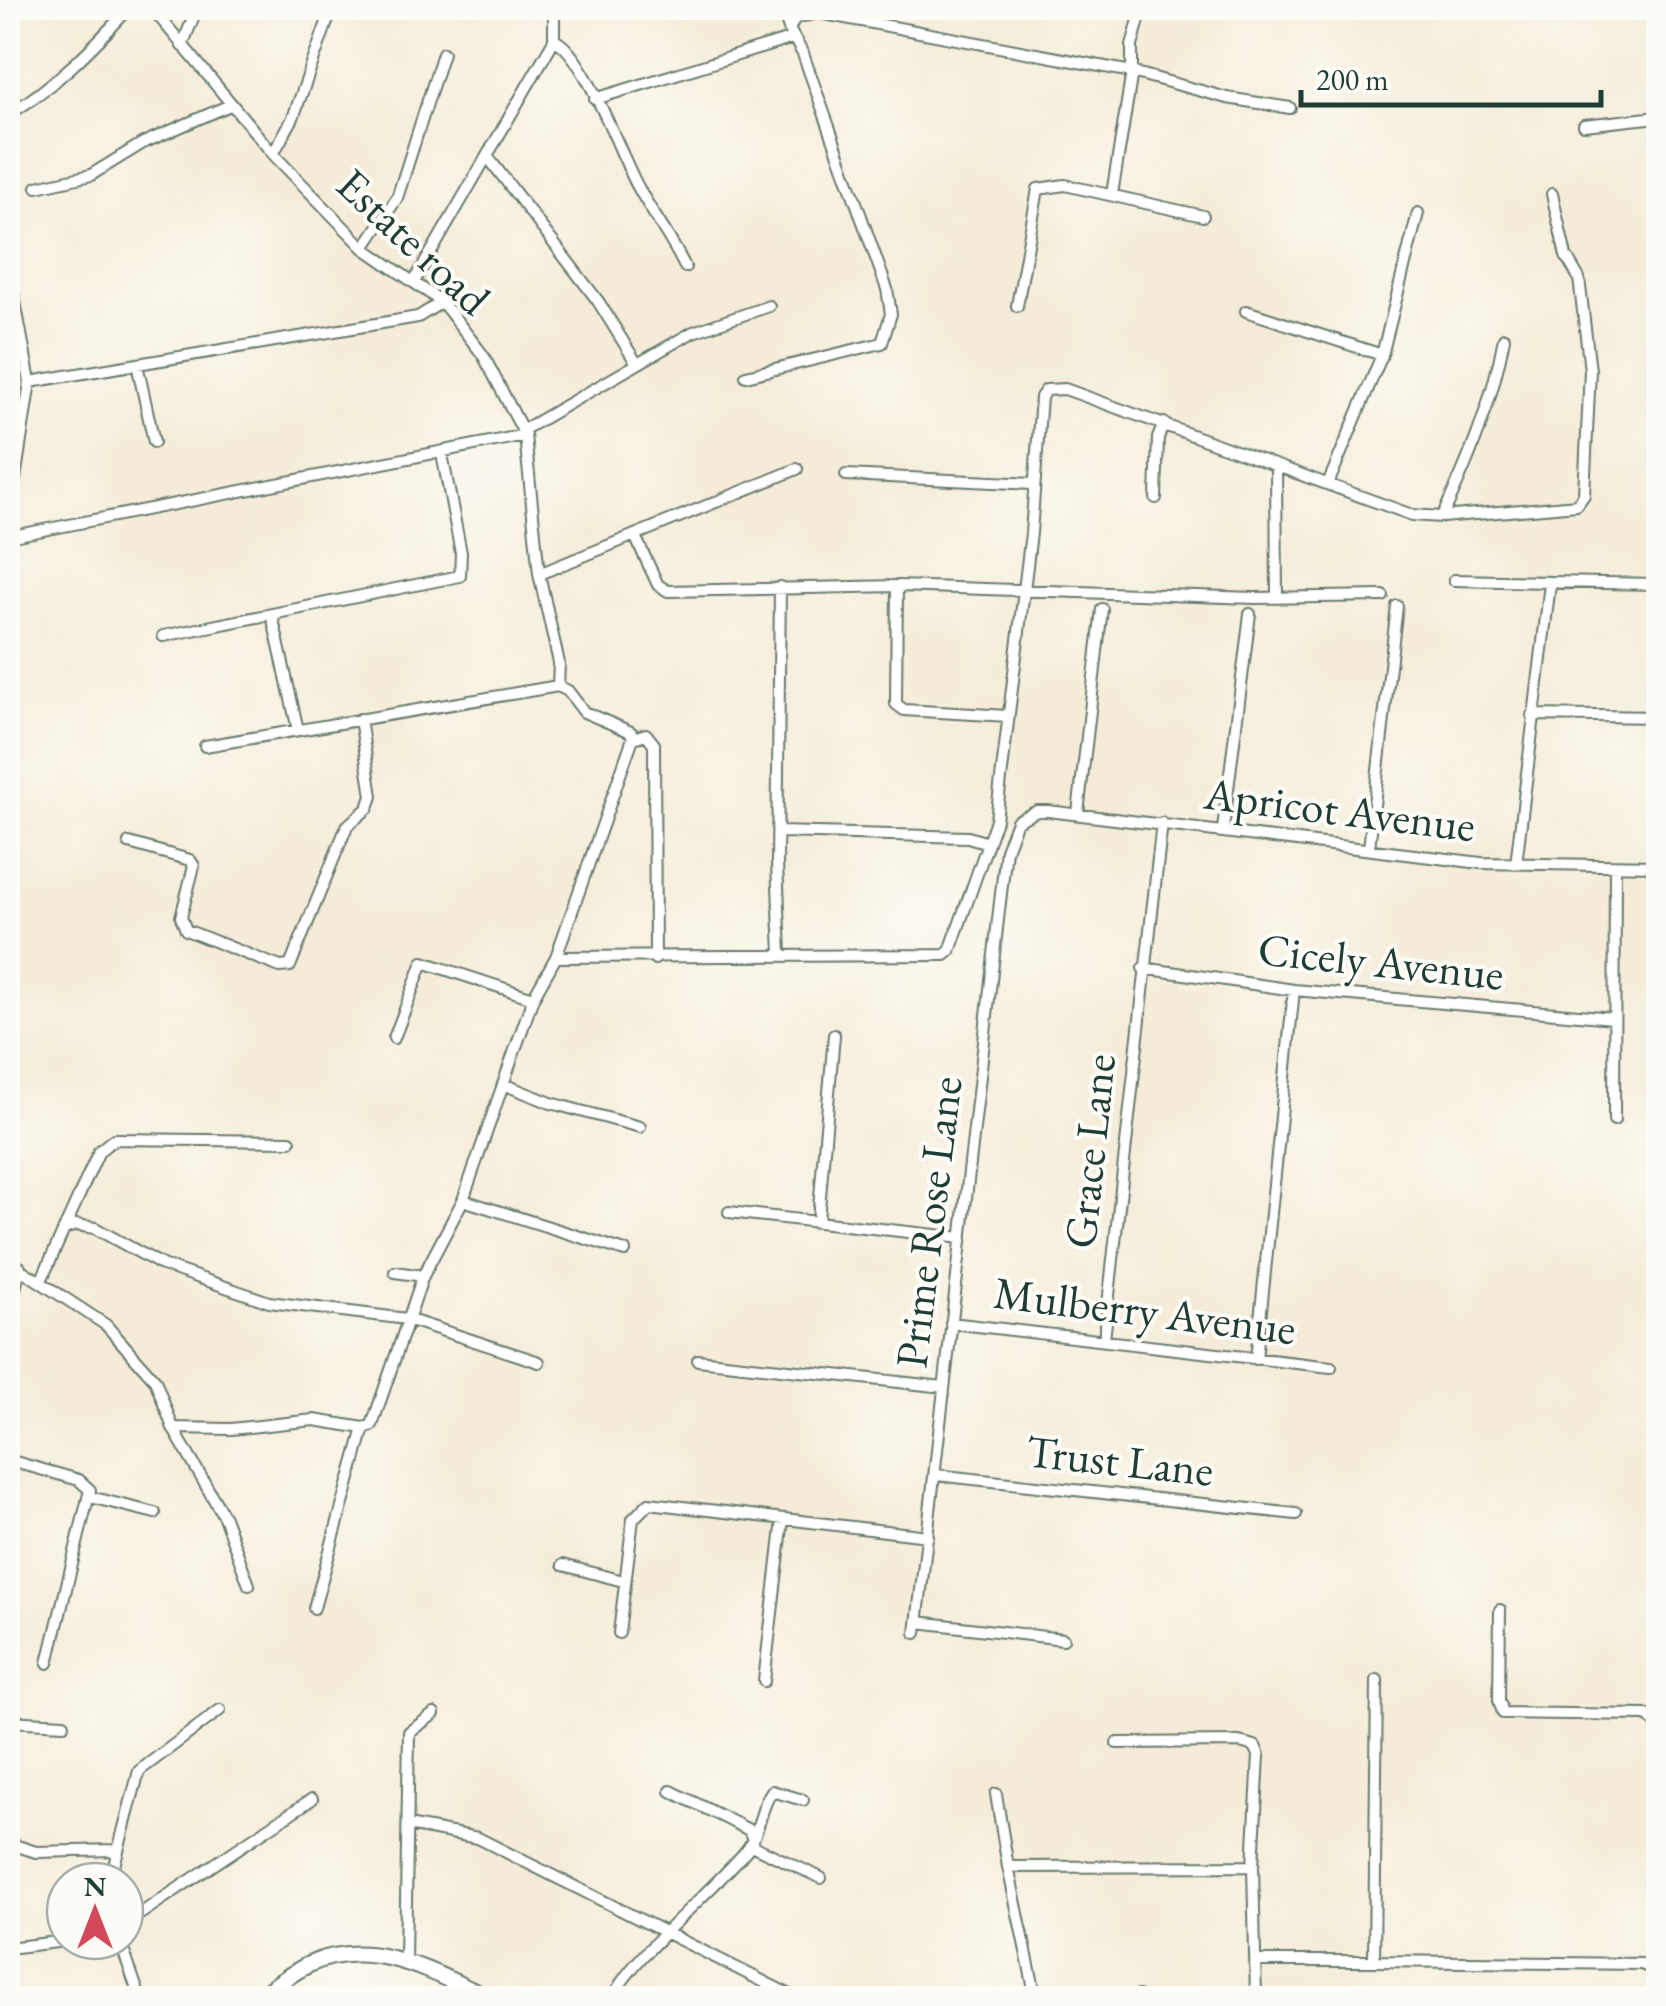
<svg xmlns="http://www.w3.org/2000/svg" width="1666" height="2006" font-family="'EB Garamond',serif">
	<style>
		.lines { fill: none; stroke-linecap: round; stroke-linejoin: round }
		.street-casing { stroke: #6a7a6d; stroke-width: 14 }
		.secondary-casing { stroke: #6a7a6d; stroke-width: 19 }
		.street { stroke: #fff; stroke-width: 10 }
		.secondary { stroke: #fff; stroke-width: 15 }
		.labels { text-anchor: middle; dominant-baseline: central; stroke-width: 8; stroke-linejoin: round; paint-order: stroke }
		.street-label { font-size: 45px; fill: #1f3d34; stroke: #fdfcf7 }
	</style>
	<rect width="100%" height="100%" fill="#fdfcf7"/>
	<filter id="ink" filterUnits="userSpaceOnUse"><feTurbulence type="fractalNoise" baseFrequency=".01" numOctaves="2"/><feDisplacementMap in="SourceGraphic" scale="20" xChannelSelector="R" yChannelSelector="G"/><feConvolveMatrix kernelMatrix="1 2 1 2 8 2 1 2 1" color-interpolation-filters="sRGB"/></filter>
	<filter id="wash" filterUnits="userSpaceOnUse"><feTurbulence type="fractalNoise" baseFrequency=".0048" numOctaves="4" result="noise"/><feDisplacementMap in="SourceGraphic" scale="40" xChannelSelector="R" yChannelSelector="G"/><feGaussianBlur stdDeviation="2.25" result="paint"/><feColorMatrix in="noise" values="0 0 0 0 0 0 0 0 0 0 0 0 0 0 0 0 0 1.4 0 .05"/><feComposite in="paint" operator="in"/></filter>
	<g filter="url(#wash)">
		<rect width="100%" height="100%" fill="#f4ecd8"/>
	</g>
	<g filter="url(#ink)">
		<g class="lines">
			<!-- street casing -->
			<g class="street-casing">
				<path id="street" d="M 152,8 L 273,154 L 364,248 L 442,302 L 483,355 L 525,435 L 539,574 L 559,663 L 558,686
					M 782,8 L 789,29
					M 1142,8 L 1132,46 L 1132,72 L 1227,98 L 1290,108
					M 554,40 C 584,51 621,157 638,187 C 653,215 671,238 685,267
					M 182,46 L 197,8
					M 595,99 L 793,38
					M 8,115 C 56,85 91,50 129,8
					M 1584,125 L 1658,117
					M 273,154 L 293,118 L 332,8
					M 487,156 L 598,301 L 637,364
					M 37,187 L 91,175 L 143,143 L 230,105
					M 364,248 L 397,198 L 443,53
					M 8,264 L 30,382 L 8,524
					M 414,282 L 554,40 L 554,8
					M 1017,306 L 1038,189 L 1065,185 L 1203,216
					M 1246,311 L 1382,355
					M 137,364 L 154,442
					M 746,376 L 882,343 L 891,314 L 887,289 L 803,54 L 789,29 L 795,18 L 819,13 L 1132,72 L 1112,194
					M 30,382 L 418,317 L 442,302
					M 523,430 L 693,332 L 769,306
					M 1276,466 L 1277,597
					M 846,475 L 1033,484
					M 1328,484 L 1382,355 L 1418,213
					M 1156,498 L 1158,438 L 1164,423
					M 1442,517 C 1470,458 1492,403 1504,338
					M 635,536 L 658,585 L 668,591 L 897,586 L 1255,598 L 1383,596
					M 8,537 L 525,435
					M 539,574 L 797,469
					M 1454,580 L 1658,584
					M 897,586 L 896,704 L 904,710 L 1008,716
					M 780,587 L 777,863 L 781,954
					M 272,615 L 298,730
					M 163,636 L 460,576 L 461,553 L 442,454
					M 1532,715 L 1658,717
					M 633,738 L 646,734 L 654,744 L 655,959
					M 205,746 L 558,686 L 568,691 L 584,712 L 631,732 L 633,738 L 556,957 L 533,998 L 463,1200 L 423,1276 L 372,1425 L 364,1428 L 314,1608
					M 1078,813 L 1102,609
					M 1223,829 L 1250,614
					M 778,832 L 968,837 L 988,843
					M 129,843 L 190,860 L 194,866 L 181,917 L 186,930 L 280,967 L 290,966 L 347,826 L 368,808 L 372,796 L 360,719
					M 1369,848 L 1397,606
					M 1516,864 L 1550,584
					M 556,957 L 945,955 L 950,951 L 996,820 L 1031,533 L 1041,397 L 1046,390 L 1065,389 L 1412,515 L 1442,517 L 1577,505 L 1584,495 L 1590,370 L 1579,278 L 1566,256 L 1552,194
					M 1143,968 L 1294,990 L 1613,1018
					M 394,1038 L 423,962 L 533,998
					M 503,1084 L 551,1103 L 640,1127
					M 1614,1120 L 1615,866
					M 463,1200 L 625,1251
					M 729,1212 L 962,1238
					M 818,1220 L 834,1035
					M 67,1228 L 76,1225 L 95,1228 L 162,1265 L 269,1302 L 407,1319 L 539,1362
					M 8,1261 L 106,1325 L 155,1380 L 173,1428 L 224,1517 L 249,1585
					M 395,1272 L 423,1276
					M 41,1281 L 99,1151 L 114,1139 L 290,1141
					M 8,1320 L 20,1267
					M 951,1323 L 1331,1367
					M 1104,1340 L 1162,823
					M 1256,1359 L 1294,990
					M 698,1360 L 944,1387
					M 173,1428 L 231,1429 L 314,1420 L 364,1428
					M 8,1460 L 79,1480 L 90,1490 L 48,1663
					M 936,1475 L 1296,1514
					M 90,1497 L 155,1513
					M 563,1565 L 623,1581
					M 1500,1610 L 1499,1700 L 1503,1713 L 1647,1715 L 1658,1726
					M 918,1622 L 1063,1639
					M 619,1633 L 633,1519 L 649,1503 L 928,1536
					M 916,1633 L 1006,850 L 1017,821 L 1037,811 L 1048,811 L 1481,863 L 1658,866
					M 764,1681 L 783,1519
					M 8,1721 L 64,1724
					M 1117,1743 L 1239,1742 L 1255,1746 L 1259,1755 L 1253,1866
					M 671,1791 L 749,1830 L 752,1837
					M 996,1794 L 1008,1867 L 1253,1866 L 1256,1998
					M 408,1825 L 478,1838 L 796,1998
					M 8,1843 L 36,1852 L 115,1850
					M 751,1845 L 821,1878
					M 1008,1867 L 1036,1998
					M 110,1881 L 139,1771 L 220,1710
					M 125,1924 L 312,1799
					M 120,1941 L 140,1998
					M 8,1948 L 65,1941
					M 405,1959 L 409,1732 L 434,1714
					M 1256,1961 L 1374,1961 L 1377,1680
					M 1374,1961 L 1641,1964 L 1658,1971
					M 614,1998 C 620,1967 723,1882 748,1848 C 760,1832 760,1807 772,1791 L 803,1800
					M 1138,1998 L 1138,1996"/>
			</g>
			<!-- secondary casing -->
			<g class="secondary-casing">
				<path id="secondary" d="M 257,1998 C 274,1987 292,1972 310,1964 C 373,1936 432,1973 489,1998"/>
			</g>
			<!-- street -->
			<use href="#street" class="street"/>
			<!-- secondary -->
			<use href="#secondary" class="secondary"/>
		</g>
	</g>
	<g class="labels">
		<!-- street labels -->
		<g class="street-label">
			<text transform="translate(414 241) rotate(43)">Estate road</text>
			<text transform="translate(1340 809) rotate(7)">Apricot Avenue</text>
			<text transform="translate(1381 961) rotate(6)">Cicely Avenue</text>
			<text transform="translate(1089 1151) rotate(-84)">Grace Lane</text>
			<text transform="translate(928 1222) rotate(-83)">Prime Rose Lane</text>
			<text transform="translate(1145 1310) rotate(7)">Mulberry Avenue</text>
			<text transform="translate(1120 1460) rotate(6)">Trust Lane</text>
		</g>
	</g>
	<!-- margin -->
	<rect width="1666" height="2006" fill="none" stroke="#fdfcf7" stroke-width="40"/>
	<!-- north arrow -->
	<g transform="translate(95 1911)"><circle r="48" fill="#fdfcf7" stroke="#a4b0a9" stroke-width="2.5"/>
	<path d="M0-8L18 38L0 25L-18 38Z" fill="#d1495b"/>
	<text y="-15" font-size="28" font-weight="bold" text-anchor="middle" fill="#1f3d34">N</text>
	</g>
	<!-- scale -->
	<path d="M1301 90v15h300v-15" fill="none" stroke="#1f3d34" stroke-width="5"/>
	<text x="1316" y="90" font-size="30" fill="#1f3d34" stroke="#fdfcf7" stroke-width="8" paint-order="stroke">200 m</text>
</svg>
